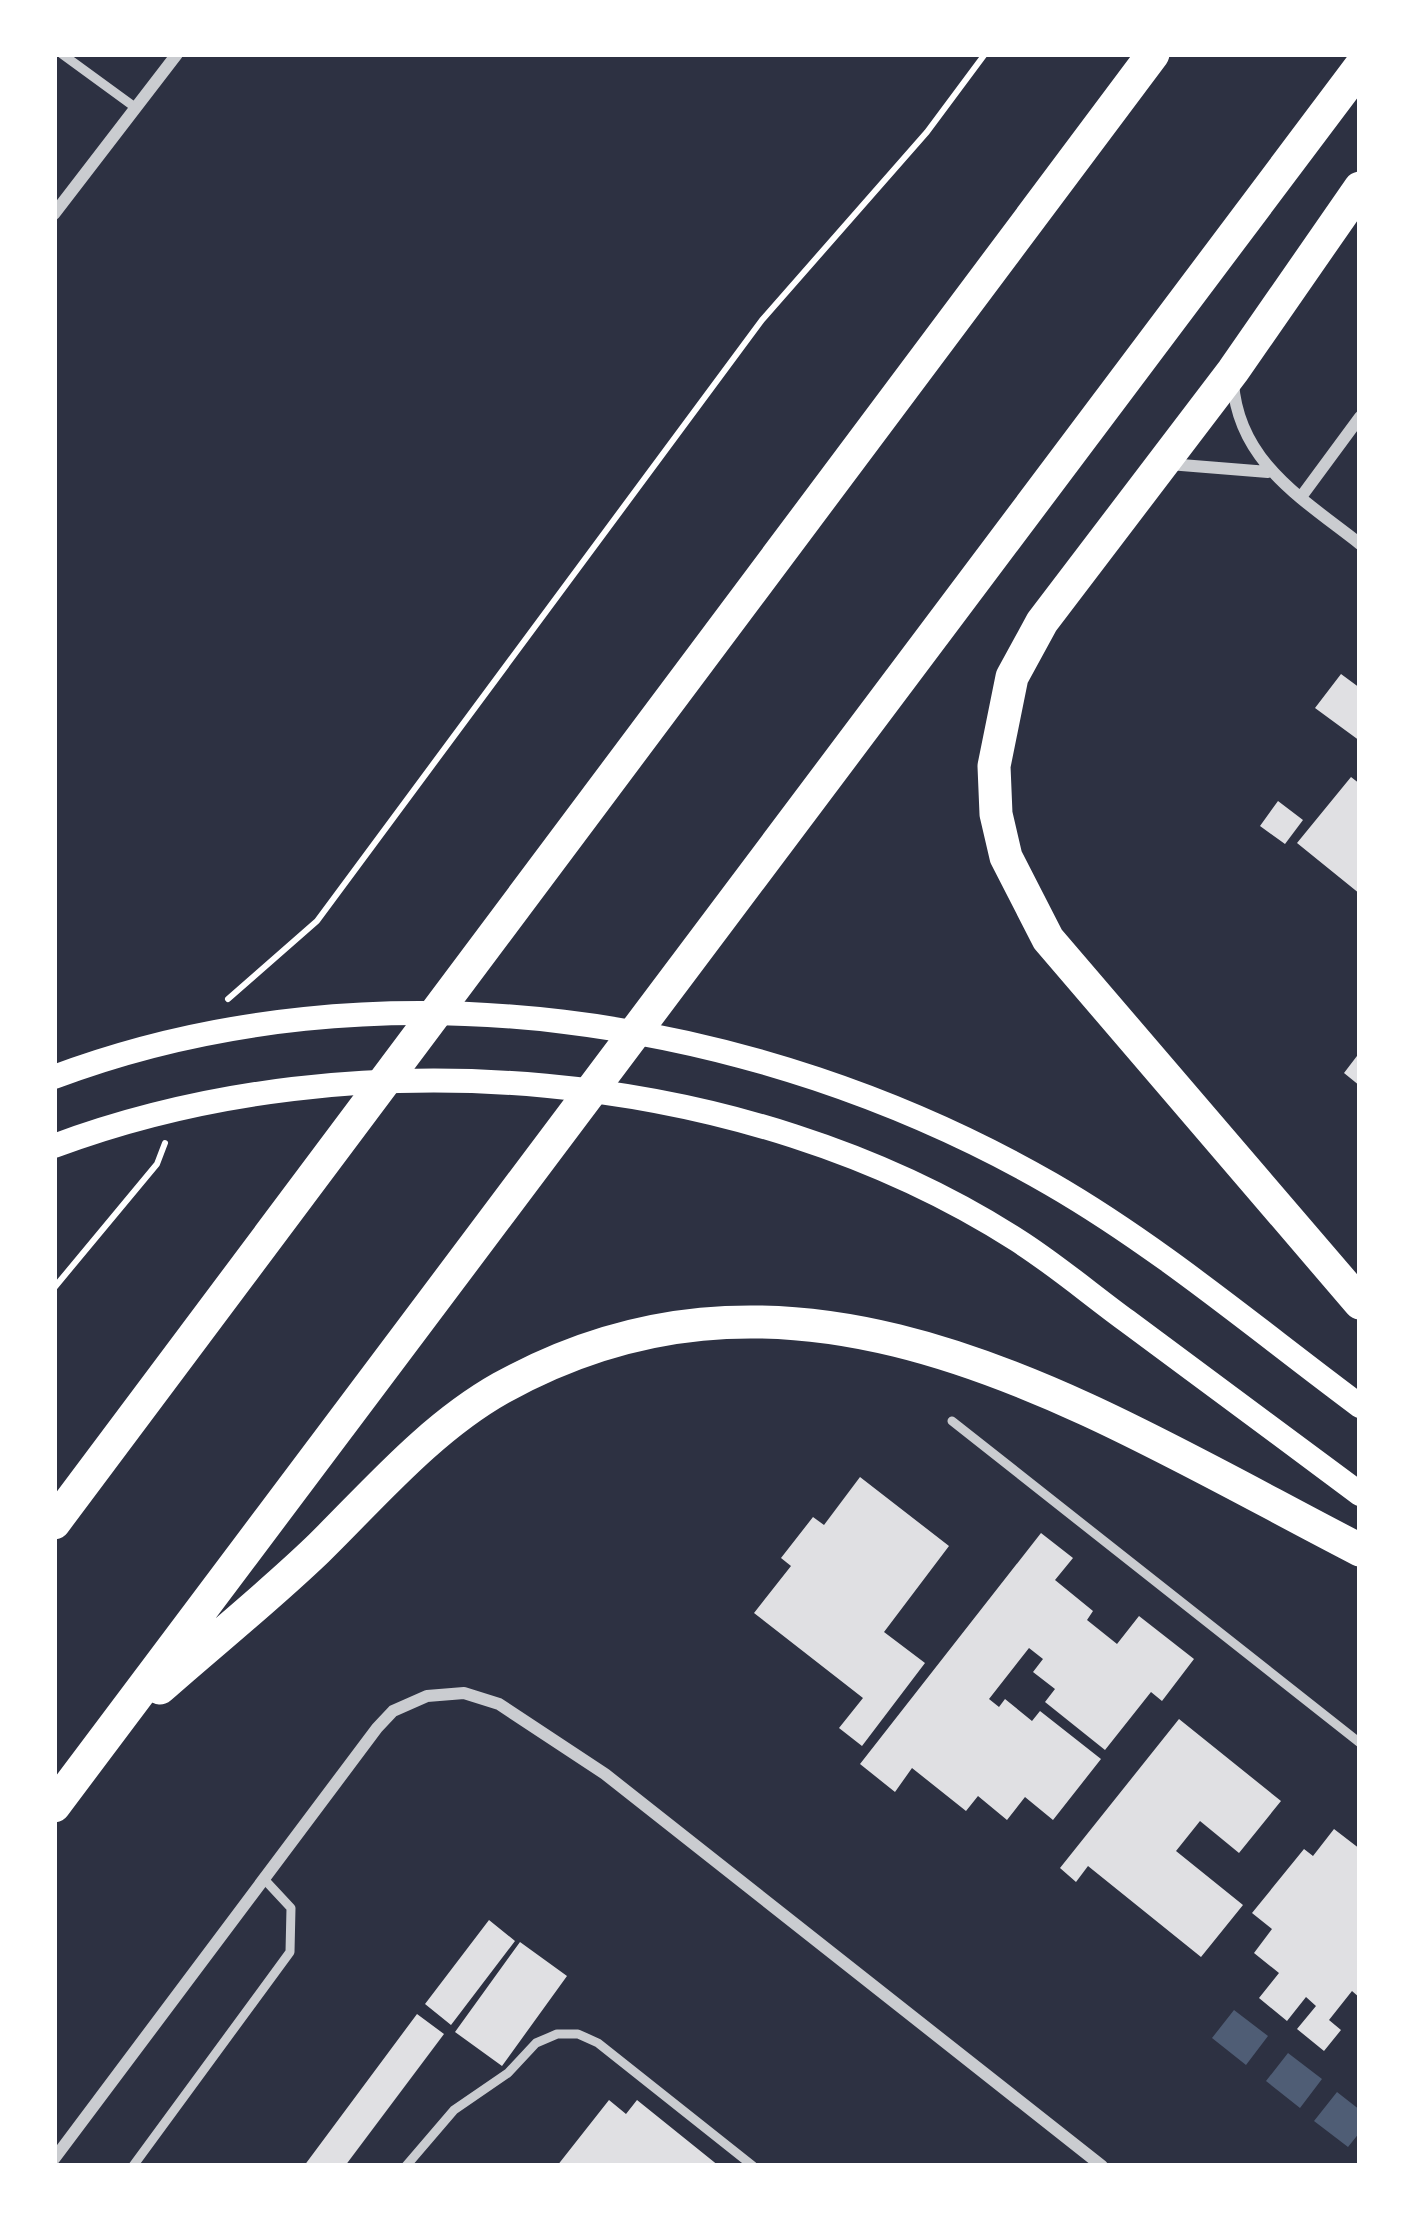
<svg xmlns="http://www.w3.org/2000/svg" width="1414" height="2220" font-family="Barlow,sans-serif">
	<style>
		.water { fill: #4f5d75 }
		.building { fill: #e0e0e3 }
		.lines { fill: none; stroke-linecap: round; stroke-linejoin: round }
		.path { stroke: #fff; stroke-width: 6 }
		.service { stroke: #caccd0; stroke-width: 9 }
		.minor { stroke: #caccd0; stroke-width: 12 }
		.secondary { stroke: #fff; stroke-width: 24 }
		.trunk { stroke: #fff; stroke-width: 33 }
	</style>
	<rect width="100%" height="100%" fill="#2d3142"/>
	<!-- water -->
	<path class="water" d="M 1234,2010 L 1268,2036 L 1246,2065 L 1212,2038 Z
		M 1288,2053 L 1322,2079 L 1300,2108 L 1266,2081 Z
		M 1337,2092 L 1360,2110 L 1360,2132 L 1348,2147 L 1314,2121 Z"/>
	<!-- building -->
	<path class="building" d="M 1341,674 L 1360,688 L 1360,741 L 1315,708 Z
		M 1351,777 L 1360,784 L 1360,894 L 1297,843 Z
		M 1278,801 L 1303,820 L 1285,844 L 1260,826 Z
		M 1360,1052 L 1360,1086 L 1344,1073 Z
		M 860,1477 L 949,1546 L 884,1632 L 925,1663 L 862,1746 L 839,1728 L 863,1698 L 754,1613 L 791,1566 L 781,1558 L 813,1517 L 824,1525 Z
		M 1041,1533 L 1073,1558 L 1055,1580 L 1093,1611 L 1087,1620 L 1117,1644 L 1139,1616 L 1194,1659 L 1162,1701 L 1151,1692 L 1105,1750 L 1045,1702 L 1055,1689 L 1033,1672 L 1043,1659 L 1029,1648 L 989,1699 L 999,1707 L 1005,1699 L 1032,1721 L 1040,1711 L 1101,1759 L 1053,1820 L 1025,1797 L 1007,1820 L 978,1796 L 966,1811 L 912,1768 L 895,1792 L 860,1764 Z
		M 1179,1719 L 1281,1801 L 1239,1853 L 1200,1821 L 1176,1851 L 1243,1905 L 1201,1957 L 1088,1866 L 1076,1882 L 1060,1868 Z
		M 1334,1829 L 1360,1849 L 1360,1998 L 1352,1991 L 1329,2020 L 1341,2030 L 1324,2051 L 1297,2029 L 1316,2006 L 1306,1997 L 1287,2021 L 1259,1998 L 1279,1973 L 1254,1953 L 1272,1929 L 1252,1913 L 1304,1849 L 1313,1856 Z
		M 489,1920 L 515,1941 L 451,2025 L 425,2004 Z
		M 520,1942 L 567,1976 L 502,2066 L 455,2032 Z
		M 417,2014 L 444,2034 L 345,2166 L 304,2166 Z
		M 609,2100 L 626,2114 L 637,2100 L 719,2166 L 557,2166 Z"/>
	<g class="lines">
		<!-- path -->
		<path class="path" d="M 228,999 L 317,921 L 762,320 L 927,132 L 985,54
			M 54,1288 L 157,1164 L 165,1143"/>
		<!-- service -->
		<path class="service" d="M 62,54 L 136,108
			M 952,1421 L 1360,1743
			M 133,2166 L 290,1952 L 291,1908 L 264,1879
			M 406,2166 L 454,2110 L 508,2073 L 536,2043 L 557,2034 L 578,2034 L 598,2043 L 753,2166"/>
		<!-- minor -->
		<path class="minor" d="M 54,214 L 177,54
			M 1233,382 C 1238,462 1303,499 1360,544
			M 1169,464 L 1268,472
			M 1301,497 L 1360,417
			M 54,2159 L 377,1728 L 393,1711 L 427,1696 L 464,1693 L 499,1704 L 605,1774 L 1102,2166"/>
		<!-- secondary -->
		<path class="secondary" d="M 54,1077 C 377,956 757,1015 1051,1184 C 1160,1247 1259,1331 1360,1406
			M 54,1146 C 354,1034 745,1066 1017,1240 C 1055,1264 1090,1294 1127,1321 C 1204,1379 1282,1436 1360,1494"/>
		<!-- trunk -->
		<path class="trunk" d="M 1360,188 L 1233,371 L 1042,622 L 1012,677 L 994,766 L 996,814 L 1006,857 L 1048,939 L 1360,1303
			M 54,1523 L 1153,54
			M 160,1688 C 212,1642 267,1598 317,1550 C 374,1494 430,1428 501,1388 C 805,1219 1090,1411 1360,1550
			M 54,1806 L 1360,67"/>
	</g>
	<!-- border -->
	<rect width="1414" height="2220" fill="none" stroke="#ffffff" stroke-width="114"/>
</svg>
